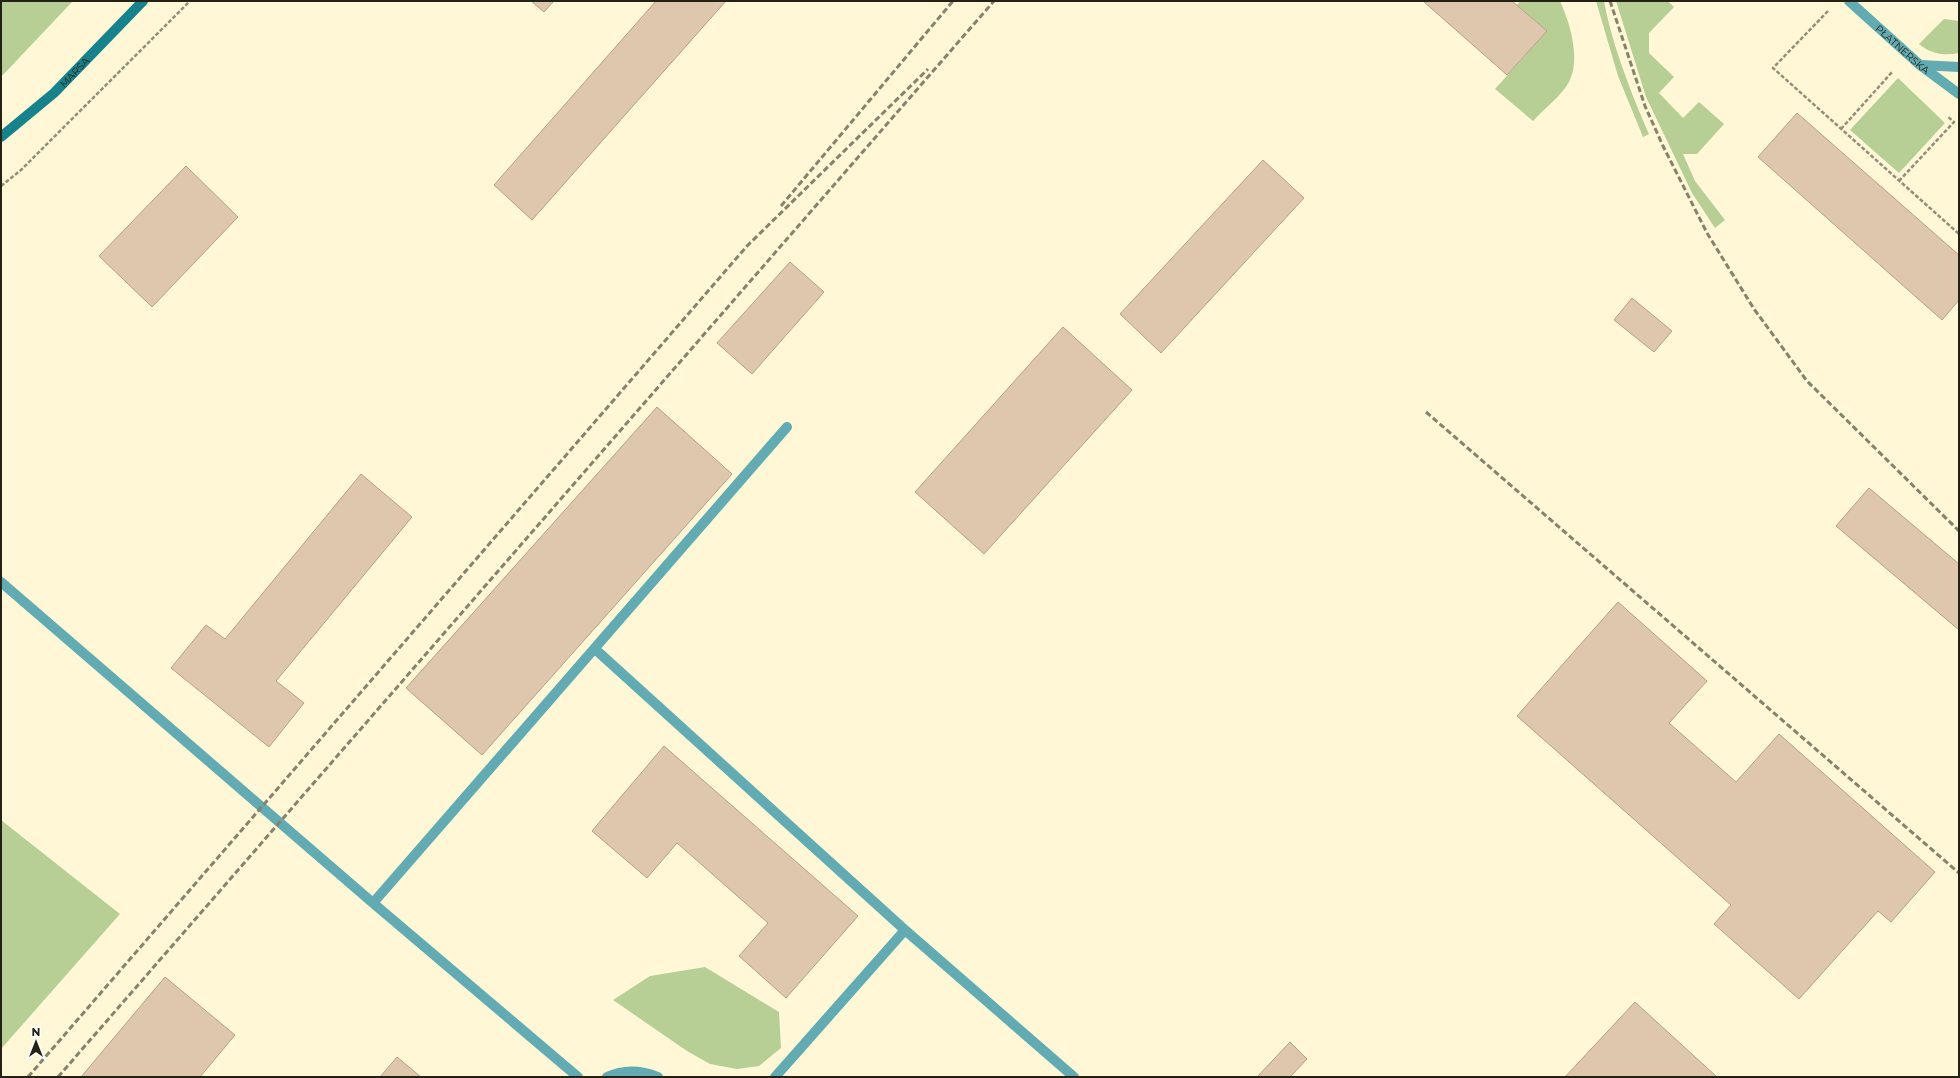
<svg xmlns="http://www.w3.org/2000/svg" width="1960" height="1078" font-family="Montserrat,sans-serif">
	<style>
		.green { fill: #b7cf95 }
		.building { fill: #dec7ac; stroke: #b69f86 }
		.lines { fill: none; stroke-linecap: round; stroke-linejoin: round }
		.path { stroke: #938e77; stroke-width: 2.5; stroke-dasharray: 4 2; stroke-linecap: butt }
		.service { stroke: #62abb2; stroke-width: 10 }
		.minor { stroke: #62abb2; stroke-width: 10 }
		.secondary { stroke: #17828b; stroke-width: 10 }
		.rail { stroke: #87826c; stroke-width: 3; stroke-dasharray: 6 3; stroke-linecap: butt }
		.labels { text-anchor: middle; dominant-baseline: central; stroke-width: 4; stroke-linejoin: round; paint-order: stroke }
		.street-label { font-size: 10px; fill: #242115; stroke: #fff }
	</style>
	<rect width="100%" height="100%" fill="#fff7d6"/>
	<!-- green -->
	<path class="green" d="M 1,1 L 73,1 L 1,77 Z
		M 1520,1 L 1560,1 C 1570,23 1581,59 1569,82 C 1562,95 1543,110 1533,121 L 1495,89 L 1547,31 L 1517,5 Z
		M 1596,1 L 1604,1 C 1612,44 1631,93 1649,134 L 1643,137 L 1618,76 Z
		M 1616,1 L 1668,1 L 1674,7 L 1649,33 L 1649,53 L 1674,77 L 1659,93 L 1683,118 L 1699,102 L 1724,124 L 1697,154 L 1683,154 L 1695,181 L 1725,220 L 1715,228 L 1692,193 L 1646,97 Z
		M 1944,19 L 1959,21 L 1959,53 C 1944,56 1931,54 1919,44 Z
		M 1898,78 L 1945,123 L 1899,173 L 1850,130 Z
		M 1,820 L 120,914 L 1,1049 Z
		M 705,967 L 779,1012 L 781,1048 L 759,1066 L 737,1069 L 710,1064 L 687,1051 L 613,1000 L 650,976 Z"/>
	<!-- building -->
	<path class="building" d="M 531,1 L 554,1 L 544,12 Z
		M 656,1 L 726,1 L 532,220 L 494,185 Z
		M 1423,1 L 1512,1 L 1547,31 L 1507,75 Z
		M 1797,113 L 1959,255 L 1959,300 L 1942,320 L 1758,157 Z
		M 1263,160 L 1304,198 L 1161,353 L 1120,314 Z
		M 186,166 L 238,217 L 152,307 L 99,256 Z
		M 790,262 L 824,292 L 752,374 L 717,343 Z
		M 1632,298 L 1672,331 L 1654,352 L 1614,320 Z
		M 1063,327 L 1132,390 L 984,554 L 915,492 Z
		M 657,407 L 732,474 L 482,755 L 406,688 Z
		M 361,474 L 412,517 L 276,681 L 304,703 L 269,747 L 171,668 L 206,625 L 225,639 Z
		M 1869,488 L 1959,564 L 1959,630 L 1836,526 Z
		M 1618,602 L 1707,681 L 1669,723 L 1736,782 L 1779,734 L 1935,872 L 1891,922 L 1878,911 L 1799,999 L 1714,924 L 1731,905 L 1517,716 Z
		M 664,746 L 858,916 L 786,998 L 739,956 L 768,923 L 677,843 L 647,878 L 592,831 Z
		M 165,977 L 235,1035 L 200,1077 L 81,1077 Z
		M 1635,1002 L 1717,1077 L 1565,1077 Z
		M 1290,1042 L 1307,1059 L 1290,1077 L 1257,1077 Z
		M 397,1057 L 421,1077 L 380,1077 Z"/>
	<g class="lines">
		<!-- path -->
		<path class="path" d="M 1828,11 L 1773,68 L 1959,234
			M 1841,129 L 1893,71
			M 1899,181 L 1954,122 L 1947,116
			M 1,186 L 21,170 L 190,1"/>
		<!-- service -->
		<path class="service" d="M 1,582 L 373,903 L 578,1077
			M 595,649 L 905,930 L 1074,1077
			M 373,903 L 787,427
			M 607,1077 C 624,1069 641,1070 658,1077
			M 775,1077 L 905,930"/>
		<!-- minor -->
		<g class="minor">
			<path id="s1" d="M 1849,1 L 1920,65 L 1959,94"/>
			<path d="M 1920,65 L 1959,67"/>
		</g>
		<!-- secondary -->
		<path class="secondary" id="s2" d="M 1,137 L 54,93 L 143,1"/>
		<!-- rail -->
		<path class="rail" d="M 1610,1 L 1645,106 L 1663,146 L 1707,233 L 1754,309 L 1807,381 L 1959,531
			M 781,206 L 953,1
			M 1426,412 L 1959,873
			M 28,1077 L 747,246 L 928,69
			M 58,1077 L 994,1"/>
	</g>
	<g class="labels">
		<!-- street labels -->
		<g class="street-label">
			<text stroke="none"><textPath href="#s1" startOffset="72">PŁATNERSKA</textPath></text>
			<text stroke="none"><textPath href="#s2" startOffset="98">MARSA</textPath></text>
		</g>
	</g>
	<!-- border -->
	<rect width="1960" height="1078" fill="none" stroke="#242115" stroke-width="4"/>
	<!-- north arrow -->
	<g transform="translate(36 1042)" stroke="#ffffff" stroke-width="3" paint-order="stroke">
	<path d="M0-3L7 15L0 10L-7 15Z" fill="#242115"/>
	<text y="-6" font-size="11" font-weight="bold" text-anchor="middle" fill="#242115">N</text>
	</g>
</svg>
